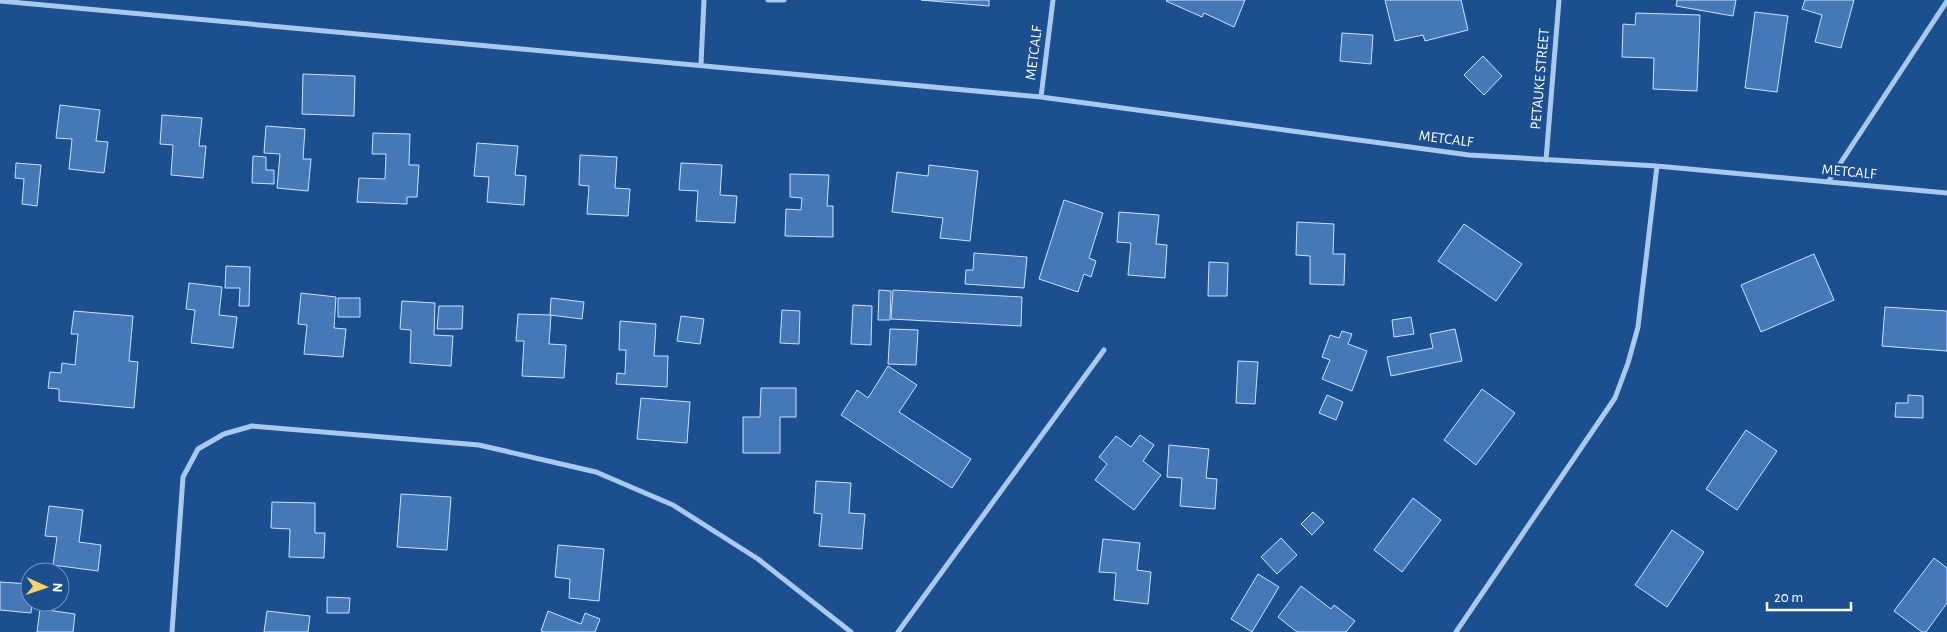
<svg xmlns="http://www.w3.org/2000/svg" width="1947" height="632" font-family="'Alegreya Sans',sans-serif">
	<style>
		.building { fill: #4478b7; stroke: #cfe3fa }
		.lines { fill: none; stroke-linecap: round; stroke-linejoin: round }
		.street { stroke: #a9c9ee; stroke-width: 5 }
		.labels { text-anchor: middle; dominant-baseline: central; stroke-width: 5; stroke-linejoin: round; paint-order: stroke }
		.street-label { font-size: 15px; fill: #fff; stroke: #1b4f8f }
	</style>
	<rect width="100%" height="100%" fill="#1b4f8f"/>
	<!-- building -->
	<path class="building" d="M 921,0 L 989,0 L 989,6 Z
		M 1167,0 L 1245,0 L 1234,27 L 1204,13 L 1202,17 L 1166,1 Z
		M 1385,0 L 1461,0 L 1468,30 L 1425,41 L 1423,35 L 1395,41 Z
		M 1677,0 L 1736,0 L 1733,16 L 1676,6 Z
		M 1805,0 L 1854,0 L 1841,48 L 1815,42 L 1822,15 L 1802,9 Z
		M 1755,12 L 1788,16 L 1777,92 L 1745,88 Z
		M 1636,13 L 1700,15 L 1697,91 L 1653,89 L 1654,58 L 1622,57 L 1623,24 L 1635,25 Z
		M 1342,33 L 1373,35 L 1371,64 L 1340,61 Z
		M 1483,56 L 1502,76 L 1484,95 L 1464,75 Z
		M 303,74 L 355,76 L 354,116 L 302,114 Z
		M 60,105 L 100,110 L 96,141 L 108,142 L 104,173 L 69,169 L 72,139 L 56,138 Z
		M 162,115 L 202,118 L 199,146 L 206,146 L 203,178 L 171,175 L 173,145 L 160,144 Z
		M 266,126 L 305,129 L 303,159 L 311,159 L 308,191 L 277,188 L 280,154 L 264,153 Z
		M 373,133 L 410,134 L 409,165 L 419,165 L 417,197 L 407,197 L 407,204 L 357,202 L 359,178 L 385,179 L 386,154 L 372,154 Z
		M 477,143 L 518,146 L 515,175 L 526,176 L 524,205 L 487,202 L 489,177 L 474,176 Z
		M 580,155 L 617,157 L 615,188 L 630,189 L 628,216 L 587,214 L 589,186 L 579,185 Z
		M 253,156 L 266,157 L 266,170 L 274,170 L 274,184 L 252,183 Z
		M 16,163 L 41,165 L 37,206 L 22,204 L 24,179 L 15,178 Z
		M 681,163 L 722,165 L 720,195 L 737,196 L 735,223 L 696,221 L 698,191 L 679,190 Z
		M 929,165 L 978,171 L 970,241 L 940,238 L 943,218 L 892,212 L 897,172 L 928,176 Z
		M 790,174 L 829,175 L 827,206 L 833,206 L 833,237 L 785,236 L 786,209 L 801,210 L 802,198 L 790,197 Z
		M 1064,200 L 1103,213 L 1089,258 L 1096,261 L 1091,277 L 1084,274 L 1078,292 L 1039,279 Z
		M 1119,212 L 1159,215 L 1156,244 L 1167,245 L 1165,278 L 1128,275 L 1131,243 L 1117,242 Z
		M 1297,222 L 1334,224 L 1333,254 L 1345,254 L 1344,285 L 1310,284 L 1310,256 L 1296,255 Z
		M 1464,224 L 1522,264 L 1496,301 L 1438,261 Z
		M 974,253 L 1027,257 L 1024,288 L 965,284 L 966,270 L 973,270 Z
		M 1814,254 L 1834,300 L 1761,332 L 1741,285 Z
		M 1209,262 L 1228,263 L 1227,296 L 1208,296 Z
		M 226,266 L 250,267 L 249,306 L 239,306 L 240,288 L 225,288 Z
		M 189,283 L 222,287 L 219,315 L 237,317 L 233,348 L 191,343 L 195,310 L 186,309 Z
		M 879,290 L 891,291 L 890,320 L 878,320 Z
		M 893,290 L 1022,297 L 1021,326 L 891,319 Z
		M 301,293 L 336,297 L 334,328 L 346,329 L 343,357 L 304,354 L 307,325 L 298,324 Z
		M 338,298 L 360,298 L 360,317 L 338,317 Z
		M 551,298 L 584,302 L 582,319 L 550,315 Z
		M 402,301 L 435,303 L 434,335 L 453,336 L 451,366 L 410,363 L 411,330 L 400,329 Z
		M 853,305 L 872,306 L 871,345 L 851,344 Z
		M 439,306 L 463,306 L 462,329 L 437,329 Z
		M 1885,307 L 1947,311 L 1947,351 L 1882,346 Z
		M 782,310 L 800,311 L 799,344 L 780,343 Z
		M 74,311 L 133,316 L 129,361 L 138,362 L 134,408 L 59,401 L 59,389 L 48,388 L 50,372 L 61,373 L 62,363 L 75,365 L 78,334 L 71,334 Z
		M 518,314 L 551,315 L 549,344 L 566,345 L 564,378 L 522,376 L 524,341 L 516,341 Z
		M 681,316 L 704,319 L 700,344 L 677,341 Z
		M 1411,317 L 1414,334 L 1394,337 L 1392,320 Z
		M 620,321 L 656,324 L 654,356 L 668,356 L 667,387 L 616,384 L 617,373 L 625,374 L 626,350 L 619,350 Z
		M 890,329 L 918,330 L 916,365 L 888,364 Z
		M 1455,329 L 1462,361 L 1391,376 L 1387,357 L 1433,348 L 1430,334 Z
		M 1342,331 L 1352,334 L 1348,344 L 1367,351 L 1352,391 L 1322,379 L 1330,360 L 1322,357 L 1330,335 L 1339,338 Z
		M 1238,361 L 1258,362 L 1255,404 L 1236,403 Z
		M 888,366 L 917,385 L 899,412 L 971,459 L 952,488 L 841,415 L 857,390 L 868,398 Z
		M 761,388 L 796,388 L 796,417 L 780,417 L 780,453 L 743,453 L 743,417 L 760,417 Z
		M 1482,389 L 1515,413 L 1476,465 L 1444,440 Z
		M 1327,395 L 1343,402 L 1336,420 L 1319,413 Z
		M 1908,395 L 1923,396 L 1923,418 L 1895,417 L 1896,403 L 1908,403 Z
		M 641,398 L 690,402 L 687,443 L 637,439 Z
		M 1746,430 L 1777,451 L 1737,510 L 1706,489 Z
		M 1140,435 L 1154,445 L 1143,461 L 1161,475 L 1134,510 L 1095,480 L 1107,464 L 1099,457 L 1116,436 L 1131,447 Z
		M 1169,445 L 1209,449 L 1206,478 L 1217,479 L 1215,509 L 1180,506 L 1182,478 L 1167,477 Z
		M 816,481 L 851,483 L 849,513 L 865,514 L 862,549 L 819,546 L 822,514 L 814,513 Z
		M 401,494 L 451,497 L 447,550 L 397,547 Z
		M 1413,498 L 1441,520 L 1402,572 L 1374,550 Z
		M 272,502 L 315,503 L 315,533 L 325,533 L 324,558 L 289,557 L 290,529 L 271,528 Z
		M 49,506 L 83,510 L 79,542 L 101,545 L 98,571 L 53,565 L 57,537 L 45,536 Z
		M 1313,512 L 1324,522 L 1312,535 L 1301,524 Z
		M 1672,530 L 1704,552 L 1667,607 L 1635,585 Z
		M 1281,538 L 1297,555 L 1277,574 L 1261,557 Z
		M 1103,539 L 1140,543 L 1137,570 L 1151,572 L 1148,604 L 1114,600 L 1116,573 L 1099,572 Z
		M 558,545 L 604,549 L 599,601 L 569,598 L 570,579 L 555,577 Z
		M 1934,558 L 1947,568 L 1947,603 L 1926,632 L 1922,632 L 1894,611 Z
		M 1258,574 L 1279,587 L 1252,632 L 1231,619 Z
		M 0,582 L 30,584 L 30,602 L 32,602 L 31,613 L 0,610 Z
		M 1301,586 L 1331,609 L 1334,605 L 1355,621 L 1346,632 L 1297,632 L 1278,617 Z
		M 327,597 L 350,598 L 349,613 L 327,613 Z
		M 40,609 L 75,614 L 73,632 L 37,632 Z
		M 267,611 L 310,616 L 308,632 L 264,632 Z
		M 548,611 L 581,624 L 585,613 L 600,619 L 595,632 L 544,632 L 541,631 Z"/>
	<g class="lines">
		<!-- street -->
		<path class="street" d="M 768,0 L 784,0
			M 0,1 L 1041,97 L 1469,155 L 1657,166 L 1947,193
			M 701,64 L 704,0
			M 1041,97 L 1053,0
			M 1546,160 L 1559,0
			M 1828,182 L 1947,1
			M 172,632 L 183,477 L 198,449 L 224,434 L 252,426 L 479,445 L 596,472 L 673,505 L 758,559 L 851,632
			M 898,632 L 1104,350
			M 1456,632 L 1615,398 L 1628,363 L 1638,327 L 1657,166"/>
	</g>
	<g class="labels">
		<!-- street labels -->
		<g class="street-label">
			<text transform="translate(1034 53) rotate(-83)">METCALF</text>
			<text transform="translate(1540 79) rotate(-85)">PETAUKE STREET</text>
			<text transform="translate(1446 139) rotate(7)">METCALF</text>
			<text transform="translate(1849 172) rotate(5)">METCALF</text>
		</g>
	</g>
	<!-- north arrow -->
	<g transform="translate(45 587) rotate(93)"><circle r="24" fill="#1b4f8f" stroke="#7695bc"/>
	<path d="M0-4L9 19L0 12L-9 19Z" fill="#ffd166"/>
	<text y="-8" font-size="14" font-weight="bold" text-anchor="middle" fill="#ffffff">N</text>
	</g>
	<!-- scale -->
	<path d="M1767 602v8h84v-8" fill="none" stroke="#ffffff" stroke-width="2.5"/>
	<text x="1774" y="602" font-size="15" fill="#ffffff" stroke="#1b4f8f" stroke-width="4" paint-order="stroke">20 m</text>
</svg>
